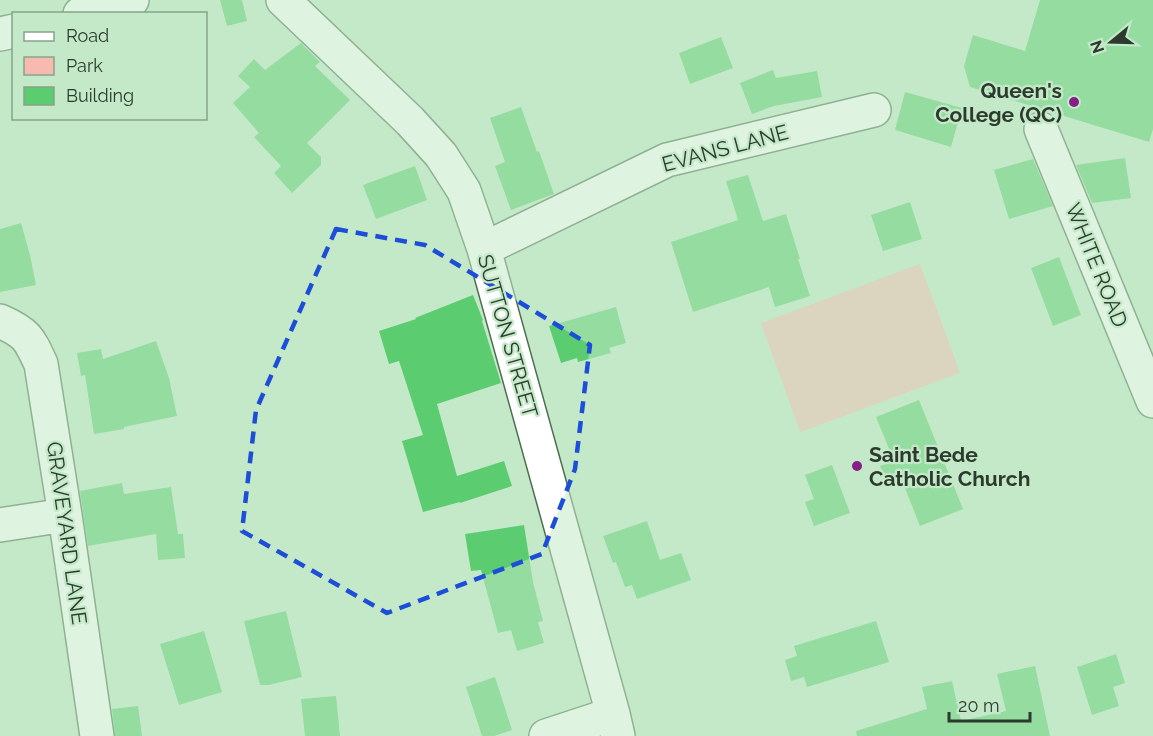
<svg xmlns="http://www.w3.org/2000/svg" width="1153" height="736" font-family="Raleway,sans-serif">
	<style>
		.green { fill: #f7bab1 }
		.building { fill: #5ccc71 }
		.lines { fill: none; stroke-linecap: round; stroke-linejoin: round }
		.minor-casing { stroke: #4d6e51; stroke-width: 36 }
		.minor { stroke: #fff; stroke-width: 33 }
		.marked { fill: none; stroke: #1d4ed8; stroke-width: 4.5; stroke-dasharray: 12 8; stroke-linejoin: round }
		.poi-dot { fill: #861f87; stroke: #c4e9c8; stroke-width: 2 }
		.labels { text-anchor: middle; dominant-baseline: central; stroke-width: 4.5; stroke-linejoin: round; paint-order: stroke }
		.poi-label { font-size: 21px; font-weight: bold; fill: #2c3b2d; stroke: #c4e9c8; text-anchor: end }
		.street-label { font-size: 21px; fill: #2c3b2d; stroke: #c4e9c8 }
	</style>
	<rect width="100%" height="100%" fill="#c4e9c8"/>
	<!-- green -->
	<path class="green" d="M 920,264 L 960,373 L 800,432 L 761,323 Z"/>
	<!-- building -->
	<path class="building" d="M 220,0 L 242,0 L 247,21 L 227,26 Z
		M 1040,0 L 1153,0 L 1153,129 L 1149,142 L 970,87 L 964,66 L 973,35 L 1025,51 Z
		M 721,37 L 733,68 L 690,84 L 679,53 Z
		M 301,43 L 320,62 L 315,66 L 350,100 L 307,143 L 321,157 L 321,165 L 292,193 L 274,173 L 281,166 L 254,137 L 259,133 L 233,103 L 250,87 L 238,76 L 254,59 L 265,70 Z
		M 773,70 L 776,78 L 817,71 L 822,97 L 774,106 L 752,114 L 740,83 Z
		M 905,92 L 962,108 L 951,147 L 895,130 Z
		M 521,107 L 537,152 L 539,151 L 554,194 L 511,210 L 495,166 L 505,162 L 490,118 Z
		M 1125,158 L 1131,198 L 1092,203 L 1076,165 Z
		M 1033,159 L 1053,206 L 1009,219 L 994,170 Z
		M 415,166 L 427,200 L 376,219 L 363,185 Z
		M 748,175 L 763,221 L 786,214 L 800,259 L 798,259 L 810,296 L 775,307 L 769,287 L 693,312 L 671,242 L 738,220 L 726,181 Z
		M 910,202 L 922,239 L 883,251 L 871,215 Z
		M 21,223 L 30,255 L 36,285 L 0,292 L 0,229 Z
		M 1059,257 L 1081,315 L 1053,326 L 1031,268 Z
		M 473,295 L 483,320 L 482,321 L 501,383 L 437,404 L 457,476 L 504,461 L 512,486 L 460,503 L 460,502 L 423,512 L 402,441 L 423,435 L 399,361 L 389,364 L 379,331 L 416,319 L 415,318 Z
		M 616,307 L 626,343 L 609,348 L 611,353 L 578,362 L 577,358 L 561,363 L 549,326 Z
		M 156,341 L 169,378 L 177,416 L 124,427 L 124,429 L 94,434 L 85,375 L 81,376 L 77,353 L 101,349 L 103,359 Z
		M 919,400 L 963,509 L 920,526 L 903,483 L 889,488 L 880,466 L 894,461 L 876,417 Z
		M 832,465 L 850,513 L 814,526 L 805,502 L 814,499 L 805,475 Z
		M 122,483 L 124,494 L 171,487 L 178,534 L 183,534 L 185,558 L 158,560 L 156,534 L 88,546 L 80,491 Z
		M 647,521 L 660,560 L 681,553 L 691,580 L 637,599 L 632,585 L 625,587 L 616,562 L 613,563 L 603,536 Z
		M 524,525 L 533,582 L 543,621 L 538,622 L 544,643 L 517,651 L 511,630 L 498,633 L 481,570 L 471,571 L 465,534 Z
		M 286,611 L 302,677 L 269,685 L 260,685 L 244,621 Z
		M 876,621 L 889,662 L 807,687 L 804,677 L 791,681 L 785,660 L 797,656 L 794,646 Z
		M 204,631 L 222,692 L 179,705 L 160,644 Z
		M 1116,654 L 1125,683 L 1113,687 L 1119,706 L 1092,715 L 1077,667 Z
		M 1035,666 L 1050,736 L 857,736 L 856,731 L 927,709 L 922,687 L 952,681 L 961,721 L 1006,711 L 997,674 Z
		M 495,677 L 512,730 L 494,736 L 482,736 L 466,687 Z
		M 336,696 L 340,736 L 305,736 L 301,699 Z
		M 138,706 L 142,736 L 115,736 L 112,709 Z"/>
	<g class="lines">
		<!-- minor casing -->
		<g class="minor-casing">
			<path id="minor" d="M 283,0 L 410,121 L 441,155 L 464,191 L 484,249 L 613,714 L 618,736
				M 80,14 L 132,0
				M 0,34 L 14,31
				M 1041,129 L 1153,401
				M 484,249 L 667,160 L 874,110
				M 0,321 C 27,333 29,338 41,364 L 65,515 L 97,736
				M 0,525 L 65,515
				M 546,736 L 613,714"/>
		</g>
		<!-- minor -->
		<use href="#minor" class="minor"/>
	</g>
	<!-- marked area -->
	<path d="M0 0H1153V736H0ZM 336,229 L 425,245 L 590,345 L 575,469 L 542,554 L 387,613 L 242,531 L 256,410 Z" fill="#c4e9c8" fill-opacity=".55" fill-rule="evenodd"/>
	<path class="marked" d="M 336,229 L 425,245 L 590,345 L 575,469 L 542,554 L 387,613 L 242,531 L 256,410 Z"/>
	<!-- markers -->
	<g class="poi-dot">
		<circle cx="1074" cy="102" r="6"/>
		<circle cx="857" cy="466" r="6"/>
	</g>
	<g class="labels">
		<!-- poi labels -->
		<g class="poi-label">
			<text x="1062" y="90">Queen's<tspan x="1062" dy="24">College (QC)</tspan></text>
			<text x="869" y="454" text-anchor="start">Saint Bede<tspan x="869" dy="24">Catholic Church</tspan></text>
		</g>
		<!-- street labels -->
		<g class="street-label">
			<text transform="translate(725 148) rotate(-15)">EVANS LANE</text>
			<text transform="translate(1097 265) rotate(68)">WHITE ROAD</text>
			<text transform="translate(508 336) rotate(74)">SUTTON STREET</text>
			<text transform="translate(67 533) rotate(82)">GRAVEYARD LANE</text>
		</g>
	</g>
	<!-- legend -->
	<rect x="12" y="12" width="195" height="108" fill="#c4e9c8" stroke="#87a38a" stroke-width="1.5"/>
	<rect x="24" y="32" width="30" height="9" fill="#ffffff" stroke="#87a38a" stroke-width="1.5"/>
	<text x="66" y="42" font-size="18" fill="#2c3b2d">Road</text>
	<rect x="24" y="57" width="30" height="18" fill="#f7bab1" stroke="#87a38a" stroke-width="1.5"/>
	<text x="66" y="72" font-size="18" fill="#2c3b2d">Park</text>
	<rect x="24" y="87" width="30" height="18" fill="#5ccc71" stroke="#87a38a" stroke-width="1.5"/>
	<text x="66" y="102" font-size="18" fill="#2c3b2d">Building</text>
	<!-- north arrow -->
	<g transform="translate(1111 42) rotate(251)" stroke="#c4e9c8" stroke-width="4.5" paint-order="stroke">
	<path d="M0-4.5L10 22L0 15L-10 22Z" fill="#2c3b2d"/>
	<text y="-9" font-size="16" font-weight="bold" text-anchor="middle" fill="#2c3b2d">N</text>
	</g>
	<!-- scale -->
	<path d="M949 712v9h81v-9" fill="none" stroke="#2c3b2d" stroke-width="3"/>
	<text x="958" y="712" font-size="18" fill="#2c3b2d" stroke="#c4e9c8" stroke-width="4.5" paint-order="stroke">20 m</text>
</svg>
